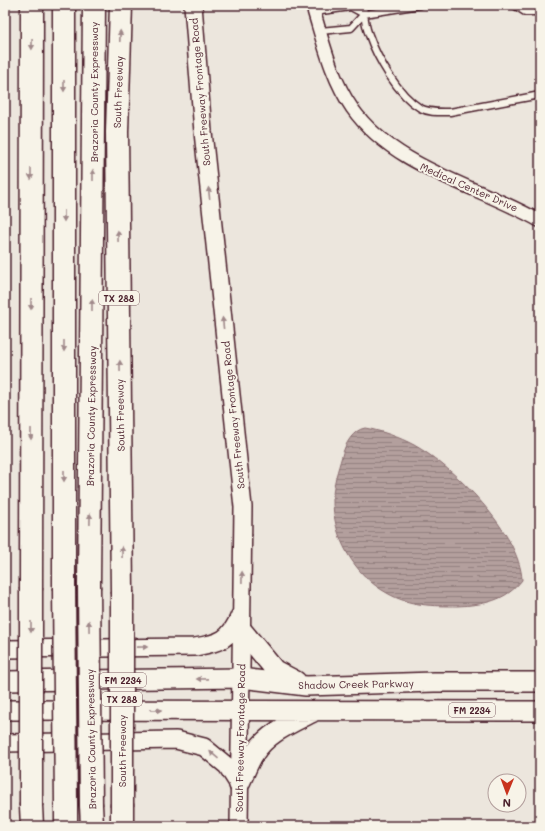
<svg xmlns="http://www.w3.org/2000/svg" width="545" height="831" font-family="Mali,sans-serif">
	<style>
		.water { fill: url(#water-rules); stroke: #896c6f }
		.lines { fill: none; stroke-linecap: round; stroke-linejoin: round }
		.lane-casing { stroke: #4a1f2b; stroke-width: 9 }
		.street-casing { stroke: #4a1f2b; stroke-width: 15 }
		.secondary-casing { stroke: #4a1f2b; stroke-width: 20 }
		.primary-casing { stroke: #4a1f2b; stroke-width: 22 }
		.highway-casing { stroke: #4a1f2b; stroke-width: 25 }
		.lane { stroke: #f7f3e8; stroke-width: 6 }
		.street { stroke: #f7f3e8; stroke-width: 12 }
		.secondary { stroke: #f7f3e8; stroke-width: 17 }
		.primary { stroke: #f7f3e8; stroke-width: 19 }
		.highway { stroke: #f7f3e8; stroke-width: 22 }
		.highway-bridge-casing { stroke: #4a1f2b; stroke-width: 25; stroke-linecap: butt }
		.highway-bridge { stroke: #f7f3e8; stroke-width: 22 }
		.oneway { fill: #a0898a }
		.labels { text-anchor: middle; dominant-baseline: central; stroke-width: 4; stroke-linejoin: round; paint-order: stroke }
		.shield { fill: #f7f3e8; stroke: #7e5f64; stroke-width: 1 }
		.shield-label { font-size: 9px; font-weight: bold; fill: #4a1f2b }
		.street-label { font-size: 10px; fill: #4a1f2b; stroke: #f7f3e8 }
	</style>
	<defs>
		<pattern id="water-rules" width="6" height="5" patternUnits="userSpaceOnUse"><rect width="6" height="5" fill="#b39f9d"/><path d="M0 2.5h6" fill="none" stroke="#948180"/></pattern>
	</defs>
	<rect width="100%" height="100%" fill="#ece6dd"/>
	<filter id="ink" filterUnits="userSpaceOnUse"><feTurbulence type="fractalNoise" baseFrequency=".025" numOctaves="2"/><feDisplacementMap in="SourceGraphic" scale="8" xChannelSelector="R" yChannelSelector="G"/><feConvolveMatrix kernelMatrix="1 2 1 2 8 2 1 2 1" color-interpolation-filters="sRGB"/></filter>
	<g filter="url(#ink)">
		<!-- water -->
		<path class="water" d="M 365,428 C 382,431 399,437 414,445 C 454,467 520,533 522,580 C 506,601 483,605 457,606 C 433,606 409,606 387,593 C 354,575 332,536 333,498 C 333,484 338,470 342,456 C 345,444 353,430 365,428 Z"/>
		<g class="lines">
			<!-- lane casing -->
			<g class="lane-casing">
				<path id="lane" d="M 363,5 C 364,15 365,26 369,35 C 377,58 398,95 420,108 C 429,113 440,112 450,112 L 540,95
					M 514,5 L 525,12 L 540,12
					M 314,12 L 351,7 L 364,14 L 420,5
					M 320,31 L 351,28 L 364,14"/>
			</g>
			<!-- street casing -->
			<g class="street-casing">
				<path id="street" d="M 314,12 C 324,45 332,79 352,108 C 394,168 479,186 540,221"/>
			</g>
			<!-- secondary casing -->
			<g class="secondary-casing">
				<path id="secondary" d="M 193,5 L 203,132 L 243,507 L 239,826
					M 5,649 L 195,647 C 220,643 230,640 240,615
					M 5,743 L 176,740 L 204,747 L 227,766 L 239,785"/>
			</g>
			<!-- primary casing -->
			<g class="primary-casing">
				<path id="primary" d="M 242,630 L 275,670 L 296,681
					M 5,681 L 241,678 L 306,686 L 434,682 L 540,682
					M 5,710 L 540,711
					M 239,785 C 244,775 248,763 254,754 C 267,733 292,723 313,712"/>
			</g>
			<!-- highway casing -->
			<g class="highway-casing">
				<path id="highway" d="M 121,5 L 117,132 L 122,591
					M 89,586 L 94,5
					M 31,588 L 32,5
					M 64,588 L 64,5
					M 91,805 L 92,826
					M 31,806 L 32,826
					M 122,806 L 122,826
					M 66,826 L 66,805"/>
			</g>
			<!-- lane -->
			<use href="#lane" class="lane"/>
			<!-- street -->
			<use href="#street" class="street"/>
			<!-- secondary -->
			<use href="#secondary" class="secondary"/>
			<!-- primary -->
			<use href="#primary" class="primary"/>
			<!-- highway -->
			<use href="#highway" class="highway"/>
			<!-- highway-bridge casing -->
			<g class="highway-bridge-casing">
				<path id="highway-bridge" d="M 89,586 L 91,805
					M 31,588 L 31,806
					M 64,588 L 66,805
					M 122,806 L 122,591"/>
			</g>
			<!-- highway-bridge -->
			<use href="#highway-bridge" class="highway-bridge"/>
		</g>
		<!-- one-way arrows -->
		<defs><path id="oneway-solid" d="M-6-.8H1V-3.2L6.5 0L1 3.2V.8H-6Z"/></defs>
		<g class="oneway">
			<use href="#oneway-solid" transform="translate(120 36) rotate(-88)"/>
			<use href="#oneway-solid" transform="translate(32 44) rotate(91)"/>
			<use href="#oneway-solid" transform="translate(64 86) rotate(90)"/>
			<use href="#oneway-solid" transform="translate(31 174) rotate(90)"/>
			<use href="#oneway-solid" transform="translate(93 175) rotate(-90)"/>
			<use href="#oneway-solid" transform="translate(209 193) rotate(-96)"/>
			<use href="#oneway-solid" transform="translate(64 216) rotate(90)"/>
			<use href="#oneway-solid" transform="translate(118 236) rotate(-91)"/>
			<use href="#oneway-solid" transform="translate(31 304) rotate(90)"/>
			<use href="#oneway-solid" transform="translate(92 305) rotate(-90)"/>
			<use href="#oneway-solid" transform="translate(223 323) rotate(-96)"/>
			<use href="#oneway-solid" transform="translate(64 346) rotate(90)"/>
			<use href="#oneway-solid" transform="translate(120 366) rotate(-91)"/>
			<use href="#oneway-solid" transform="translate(31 434) rotate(90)"/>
			<use href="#oneway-solid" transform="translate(64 476) rotate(90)"/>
			<use href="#oneway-solid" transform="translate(90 519) rotate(-89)"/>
			<use href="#oneway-solid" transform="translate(122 552) rotate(-91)"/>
			<use href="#oneway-solid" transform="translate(242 577) rotate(-89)"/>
			<use href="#oneway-solid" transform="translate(89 626) rotate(-91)"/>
			<use href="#oneway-solid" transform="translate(31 627) rotate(90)"/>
			<use href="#oneway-solid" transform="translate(142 647) rotate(-1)"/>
			<use href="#oneway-solid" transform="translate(202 679) rotate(179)"/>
			<use href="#oneway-solid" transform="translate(156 710)"/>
			<use href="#oneway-solid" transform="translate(214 755) rotate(-139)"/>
		</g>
	</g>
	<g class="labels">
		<!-- shield labels -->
		<g class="shield">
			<rect x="99" y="291" width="40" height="14" rx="3"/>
			<rect x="100" y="673" width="46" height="14" rx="3"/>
			<rect x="102" y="692" width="40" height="14" rx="3"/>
			<rect x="449" y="703" width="46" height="14" rx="3"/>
		</g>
		<g class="shield-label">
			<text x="119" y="298">TX 288</text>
			<text x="123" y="680">FM 2234</text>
			<text x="122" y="699">TX 288</text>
			<text x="472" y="710">FM 2234</text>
		</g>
		<!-- street labels -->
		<g class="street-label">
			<text transform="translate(94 92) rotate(-90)">Brazoria County Expressway</text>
			<text transform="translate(118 92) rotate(-88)">South Freeway</text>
			<text transform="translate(200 92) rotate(-95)">South Freeway Frontage Road</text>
			<text transform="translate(469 187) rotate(24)">Medical Center Drive</text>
			<text transform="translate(120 415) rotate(-91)">South Freeway</text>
			<text transform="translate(233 415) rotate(-96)">South Freeway Frontage Road</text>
			<text transform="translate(91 416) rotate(-89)">Brazoria County Expressway</text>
			<text transform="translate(356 684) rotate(-1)">Shadow Creek Parkway</text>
			<text transform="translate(240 738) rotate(-89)">South Freeway Frontage Road</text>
			<text transform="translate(91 739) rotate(-91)">Brazoria County Expressway</text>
			<text transform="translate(122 751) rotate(-90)">South Freeway</text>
		</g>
	</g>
	<!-- margin -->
	<rect width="545" height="831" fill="none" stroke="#f7f3e8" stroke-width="20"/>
	<rect x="10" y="10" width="525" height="811" fill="none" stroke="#4a1f2b" stroke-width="1.5" filter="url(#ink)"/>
	<!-- north arrow -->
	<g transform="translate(507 793) rotate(181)"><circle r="19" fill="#f7f3e8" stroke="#b29e9c"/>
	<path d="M0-3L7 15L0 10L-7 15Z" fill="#c8321e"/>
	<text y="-6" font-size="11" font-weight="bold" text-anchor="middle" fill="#4a1f2b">N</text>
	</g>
</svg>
